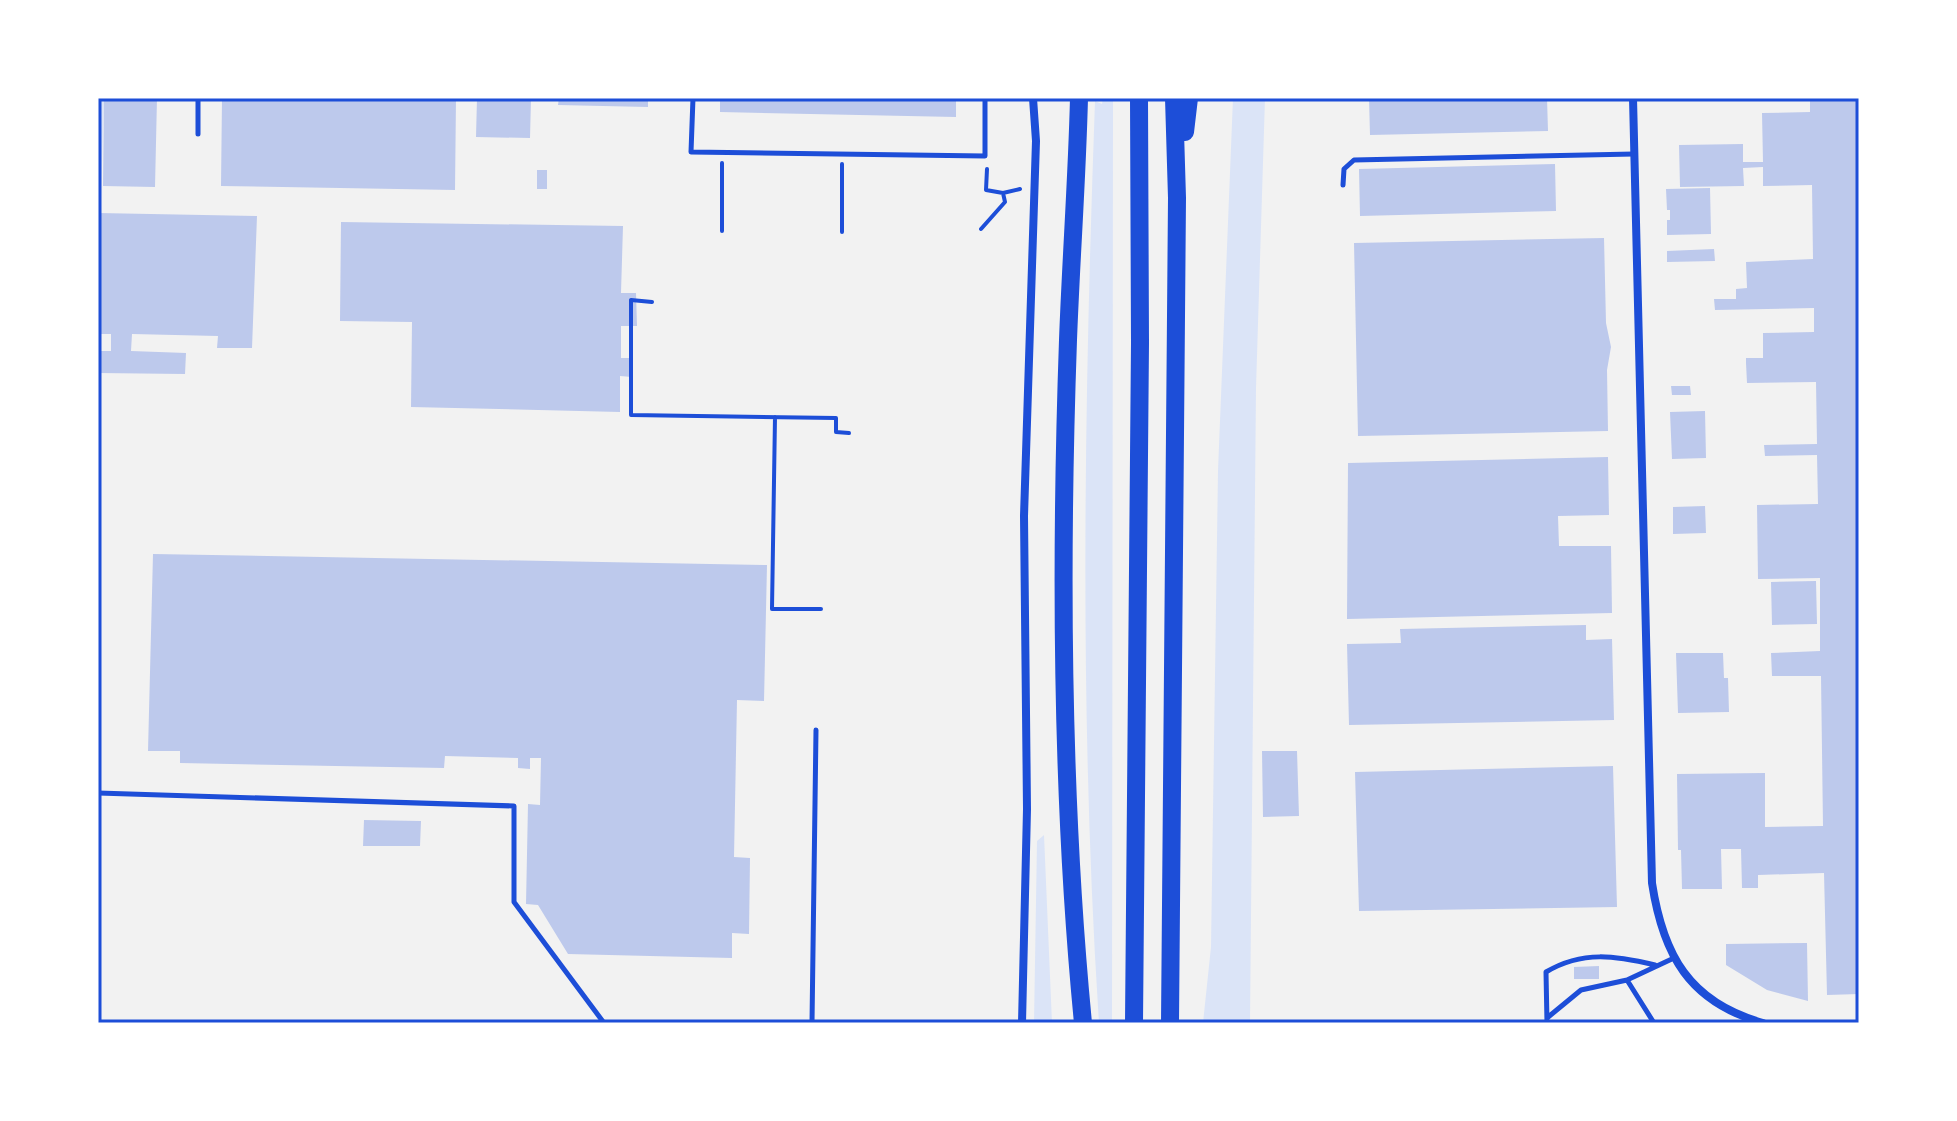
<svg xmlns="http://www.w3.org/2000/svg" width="1957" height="1121" font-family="'Alegreya Sans',sans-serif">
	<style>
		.green { fill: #dbe4f7 }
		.building { fill: #bdc9ec }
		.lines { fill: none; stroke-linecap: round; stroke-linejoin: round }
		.path { stroke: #1d4ed8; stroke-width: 4 }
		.service { stroke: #1d4ed8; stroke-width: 5 }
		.minor { stroke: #1d4ed8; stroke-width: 8 }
		.motorway { stroke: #1d4ed8; stroke-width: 18 }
		.neatline { fill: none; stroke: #1d4ed8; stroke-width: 3 }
	</style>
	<rect width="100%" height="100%" fill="#f2f2f2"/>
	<!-- green -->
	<path class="green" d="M 98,98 L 104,98 L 101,199 L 98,199 Z
		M 1103,98 L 1113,98 L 1113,112 L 1112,1023 L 1099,1023 C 1079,716 1084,408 1095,101 L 1102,104 Z
		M 1233,98 L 1265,98 L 1256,388 L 1250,1023 L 1203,1023 L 1211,947 L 1218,471 Z
		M 1044,835 L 1052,1023 L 1034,1023 L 1037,841 Z"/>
	<!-- building -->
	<path class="building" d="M 104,98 L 157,98 L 155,187 L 103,186 Z
		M 222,98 L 456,98 L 455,190 L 221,186 Z
		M 477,98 L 531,98 L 530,138 L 476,137 Z
		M 559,98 L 648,98 L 648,107 L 558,105 Z
		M 720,98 L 956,98 L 956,117 L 720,112 Z
		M 1369,98 L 1547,98 L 1548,131 L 1370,135 Z
		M 1810,98 L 1859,98 L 1859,994 L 1827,995 L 1824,873 L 1758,875 L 1758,888 L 1742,888 L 1741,849 L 1721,849 L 1722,889 L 1682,889 L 1681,850 L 1678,850 L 1677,774 L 1765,773 L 1765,827 L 1823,826 L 1821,676 L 1772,676 L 1771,653 L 1820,651 L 1820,578 L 1758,579 L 1757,505 L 1818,504 L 1817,455 L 1765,456 L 1764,445 L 1817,444 L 1816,382 L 1747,383 L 1746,363 L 1746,358 L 1763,358 L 1763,333 L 1814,332 L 1814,308 L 1715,310 L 1714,299 L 1736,299 L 1736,289 L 1747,288 L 1746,262 L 1813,259 L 1812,185 L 1763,186 L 1763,167 L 1743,168 L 1744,186 L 1680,187 L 1679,145 L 1743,144 L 1743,162 L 1763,162 L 1762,113 L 1810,112 Z
		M 1555,164 L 1556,211 L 1360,216 L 1359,169 Z
		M 537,170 L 547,170 L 547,189 L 537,189 Z
		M 1710,188 L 1711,234 L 1667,235 L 1667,220 L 1670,220 L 1670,210 L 1667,210 L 1666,189 Z
		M 98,213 L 257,216 L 252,348 L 217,348 L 218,336 L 132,334 L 131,351 L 186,353 L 185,374 L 98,373 L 98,351 L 111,351 L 111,334 L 98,334 Z
		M 341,222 L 623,226 L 621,293 L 636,293 L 637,326 L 621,326 L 621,358 L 632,358 L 632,377 L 620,376 L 620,412 L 411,407 L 412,322 L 340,321 Z
		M 1604,238 L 1606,323 L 1611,347 L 1607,370 L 1608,431 L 1358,436 L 1354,243 Z
		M 1714,249 L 1715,261 L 1667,262 L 1667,251 Z
		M 1671,386 L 1690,386 L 1691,395 L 1672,395 Z
		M 1705,411 L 1706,458 L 1672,459 L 1670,412 Z
		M 1608,457 L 1609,515 L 1558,516 L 1559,546 L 1611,546 L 1612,613 L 1347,619 L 1348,463 Z
		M 1705,506 L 1706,533 L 1673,534 L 1673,507 Z
		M 153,554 L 767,565 L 764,701 L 737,700 L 734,857 L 750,858 L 749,934 L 732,933 L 732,958 L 568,954 L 538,905 L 526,904 L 528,804 L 540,805 L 541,758 L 530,758 L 530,769 L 518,768 L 518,758 L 445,756 L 444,768 L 180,763 L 180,751 L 148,751 Z
		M 1816,581 L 1817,624 L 1772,625 L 1771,582 Z
		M 1586,625 L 1586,640 L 1612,639 L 1614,720 L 1349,725 L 1347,644 L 1401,643 L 1400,629 Z
		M 1676,653 L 1723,653 L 1724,678 L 1728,678 L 1729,712 L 1678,713 Z
		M 1262,751 L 1297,751 L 1299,816 L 1263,817 Z
		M 1613,766 L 1617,907 L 1359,911 L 1355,772 Z
		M 364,820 L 421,821 L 420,846 L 363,846 Z
		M 1807,943 L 1808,1001 L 1767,990 L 1726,965 L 1726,944 Z
		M 1599,966 L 1599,979 L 1574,979 L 1574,967 Z"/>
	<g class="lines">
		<!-- path -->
		<path class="path" d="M 722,163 L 722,231
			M 987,169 L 986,190 L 1003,193
			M 981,229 L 1005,202 L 1003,193 L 1020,189
			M 842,232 L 842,164
			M 652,302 L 631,300 L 631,415 L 836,418 L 836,432 L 849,433
			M 775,417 L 772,609 L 821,609"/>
		<!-- service -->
		<path class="service" d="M 693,98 L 691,152 L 985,156 L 985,98
			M 198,134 L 198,98
			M 1343,185 L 1344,169 L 1354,160 L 1634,154
			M 98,793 L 514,806 L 514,902 L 604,1023
			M 1627,980 L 1654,1023
			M 1547,1018 L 1581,990 L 1627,980 L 1674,958
			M 812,1023 L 816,730
			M 1547,1023 L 1546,972 C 1583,950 1616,956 1655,965"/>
		<!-- minor -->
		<path class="minor" d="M 1633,98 L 1652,883 C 1663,955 1689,1002 1763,1023
			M 1022,1023 L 1027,809 L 1024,516 L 1036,141 L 1033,98"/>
		<!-- motorway -->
		<path class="motorway" d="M 1079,98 C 1077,179 1071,259 1068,340 C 1060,567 1061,797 1083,1023
			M 1185,132 L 1189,98
			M 1134,1023 L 1140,343 L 1139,98
			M 1170,1023 L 1177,198 L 1174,98"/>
	</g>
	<!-- border -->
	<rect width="1957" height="1121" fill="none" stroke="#ffffff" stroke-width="200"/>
	<rect x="100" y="100" width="1757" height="921" class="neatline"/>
</svg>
